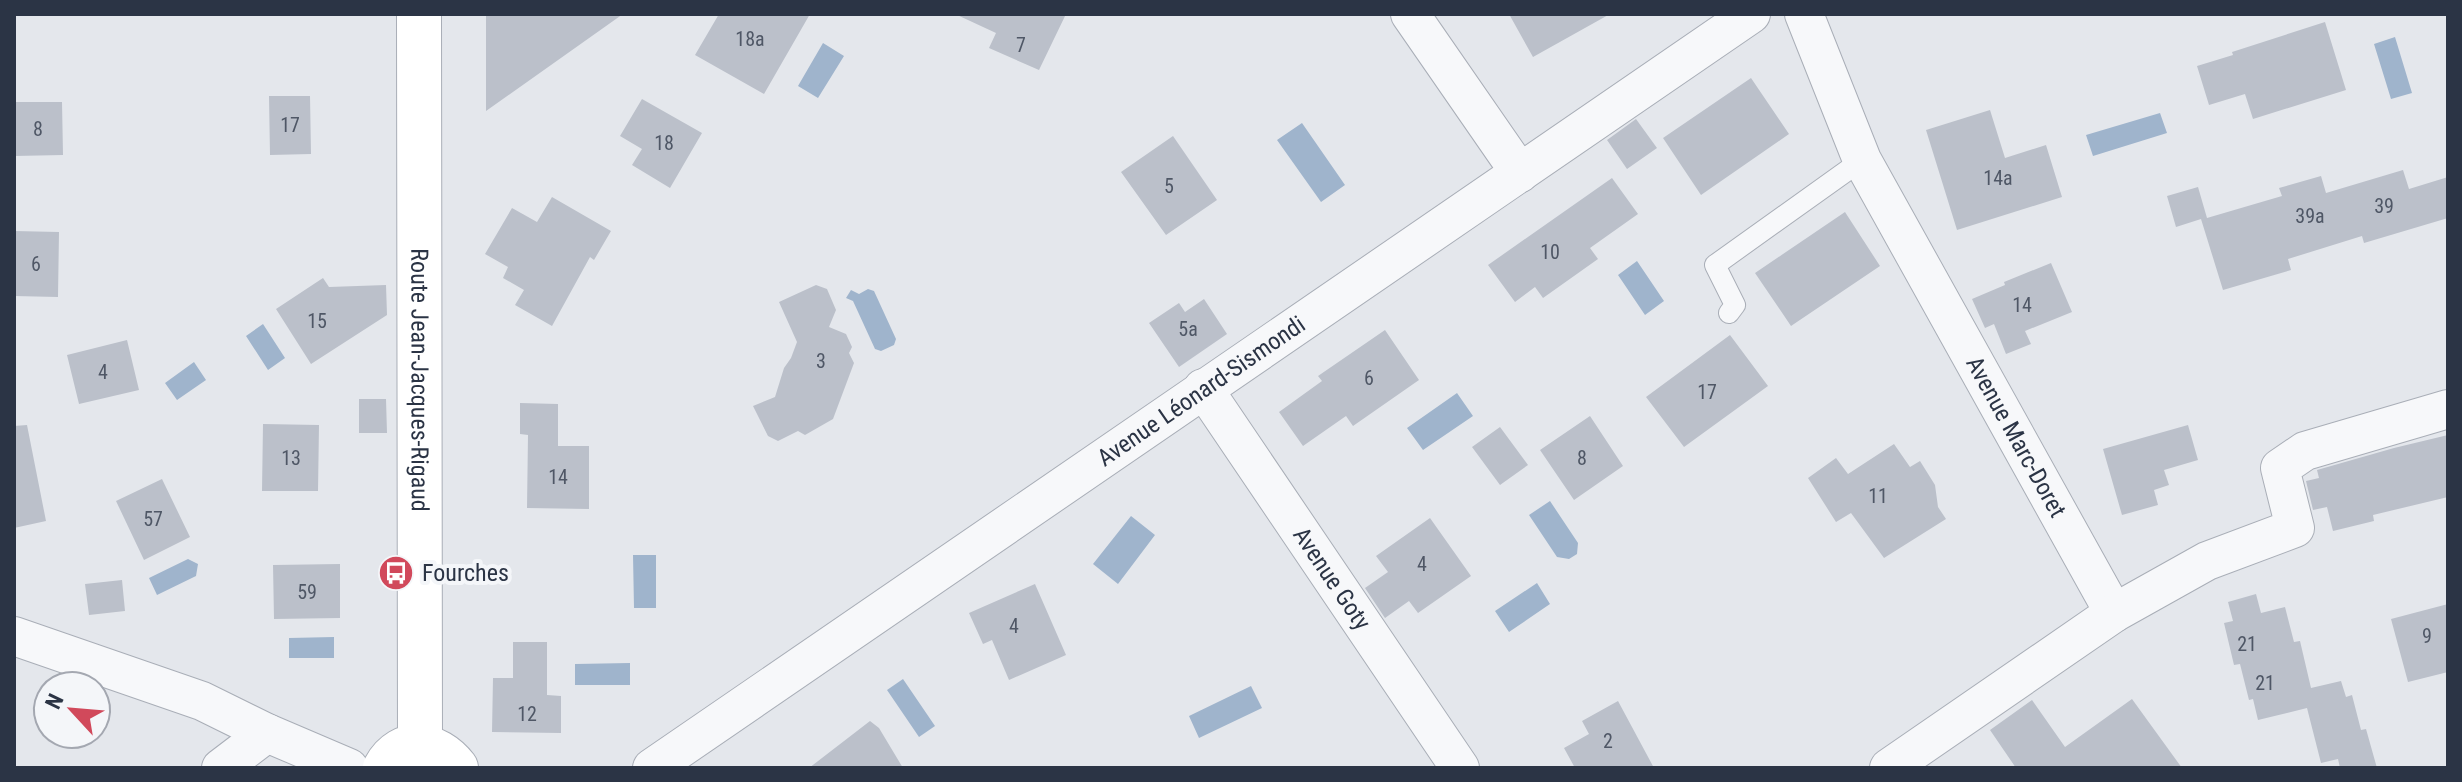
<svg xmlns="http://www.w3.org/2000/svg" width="2462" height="782" font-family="'Roboto Condensed',sans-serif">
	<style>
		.water { fill: #9fb4cc }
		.building { fill: #bbc0ca }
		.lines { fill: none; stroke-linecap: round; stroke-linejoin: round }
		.lane-casing { stroke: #a9aeb7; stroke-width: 22 }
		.street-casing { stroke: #a9aeb7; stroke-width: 40 }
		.secondary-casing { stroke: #a9aeb7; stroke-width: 46 }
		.lane { stroke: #f7f8fa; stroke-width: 20 }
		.street { stroke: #f7f8fa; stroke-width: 38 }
		.secondary { stroke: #fff; stroke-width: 44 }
		.labels { text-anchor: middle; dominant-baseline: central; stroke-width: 8; stroke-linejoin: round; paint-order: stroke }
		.number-label { font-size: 20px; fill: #4f5766 }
		.street-label { font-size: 24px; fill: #2b3445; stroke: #f4f6f9 }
		.poi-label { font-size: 24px; fill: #2b3445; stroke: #f4f6f9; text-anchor: start }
	</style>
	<rect width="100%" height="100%" fill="#e4e7ec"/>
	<!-- water -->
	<path class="water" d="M 2395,37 L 2412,93 L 2391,99 L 2374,44 Z
		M 823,43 L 844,56 L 818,98 L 798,86 Z
		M 2160,113 L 2167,133 L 2093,156 L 2086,135 Z
		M 1302,123 L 1345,185 L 1321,202 L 1277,140 Z
		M 1637,261 L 1664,301 L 1645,315 L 1618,275 Z
		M 868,289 L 874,291 L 896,339 L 894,345 L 881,351 L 875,349 L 853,301 L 846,298 L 851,290 L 859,294 Z
		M 263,324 L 285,358 L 268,370 L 246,336 Z
		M 194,362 L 206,380 L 177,400 L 165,383 Z
		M 1457,393 L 1473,416 L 1423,450 L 1407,428 Z
		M 1550,501 L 1578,543 L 1577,554 L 1569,559 L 1557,557 L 1529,515 Z
		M 1131,516 L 1155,535 L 1118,584 L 1093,564 Z
		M 633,555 L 656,555 L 656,608 L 634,608 Z
		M 188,559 L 198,564 L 196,576 L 157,595 L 149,578 Z
		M 1537,583 L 1550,604 L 1509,632 L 1495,611 Z
		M 334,637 L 334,658 L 289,658 L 289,638 Z
		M 630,663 L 630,685 L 575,685 L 575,664 Z
		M 903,679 L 935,726 L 919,737 L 887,690 Z
		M 1251,686 L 1262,708 L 1199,738 L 1189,716 Z"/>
	<!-- building -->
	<path class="building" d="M 486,14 L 623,14 L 486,111 Z
		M 719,14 L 810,14 L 764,94 L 695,55 Z
		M 955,14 L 1066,14 L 1039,70 L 989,48 L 996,33 Z
		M 1509,14 L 1610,14 L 1533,57 Z
		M 2325,22 L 2346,90 L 2253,119 L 2245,94 L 2209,105 L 2197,66 L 2233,55 L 2232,52 Z
		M 1751,78 L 1789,134 L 1701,195 L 1663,138 Z
		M 269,96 L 310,96 L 311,154 L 270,155 Z
		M 642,99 L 702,133 L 670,188 L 632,165 L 642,149 L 620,136 Z
		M 14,102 L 62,102 L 63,155 L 14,156 Z
		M 1990,110 L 2005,158 L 2046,145 L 2062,197 L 1957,230 L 1926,130 Z
		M 1636,119 L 1657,148 L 1627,169 L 1607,140 Z
		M 1173,136 L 1217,200 L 1166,235 L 1121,172 Z
		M 2403,170 L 2409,189 L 2448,177 L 2448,218 L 2364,243 L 2362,236 L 2288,259 L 2291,270 L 2223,290 L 2201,219 L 2176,227 L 2167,196 L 2198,187 L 2207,218 L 2282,196 L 2279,188 L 2321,176 L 2326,193 Z
		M 1612,178 L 1638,214 L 1590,248 L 1598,259 L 1543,298 L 1535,287 L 1515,302 L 1488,265 Z
		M 552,197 L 611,231 L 594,260 L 590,257 L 552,326 L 515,305 L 524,290 L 503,278 L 508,267 L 485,254 L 512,208 L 537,222 Z
		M 1845,212 L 1880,266 L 1791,326 L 1755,273 Z
		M 14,231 L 59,232 L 58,297 L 14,296 Z
		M 2051,263 L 2072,312 L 2025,331 L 2031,344 L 2006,354 L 1994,324 L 1985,328 L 1972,299 L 2005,285 L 2004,282 Z
		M 323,278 L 329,287 L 386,285 L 387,315 L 311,364 L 276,309 Z
		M 816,285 L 827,289 L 836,310 L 829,327 L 846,334 L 852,347 L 849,353 L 854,363 L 833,419 L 805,435 L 798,431 L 778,441 L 768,436 L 753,406 L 775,397 L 784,368 L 791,358 L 797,342 L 779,302 Z
		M 1204,299 L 1227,334 L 1179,367 L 1149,323 L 1179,303 L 1185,312 Z
		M 1385,330 L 1419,380 L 1353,426 L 1346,416 L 1303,446 L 1279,412 L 1322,381 L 1318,376 Z
		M 1730,335 L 1768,386 L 1684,447 L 1646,397 Z
		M 127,340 L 139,390 L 79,404 L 67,355 Z
		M 359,399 L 386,399 L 387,433 L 359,433 Z
		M 520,403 L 558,404 L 558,446 L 589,446 L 589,509 L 527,508 L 528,435 L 520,434 Z
		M 1590,416 L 1623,466 L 1574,500 L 1540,450 Z
		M 263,424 L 319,425 L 318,491 L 262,491 Z
		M 27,425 L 46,521 L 14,528 L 14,426 Z
		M 2188,425 L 2198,460 L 2164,470 L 2169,485 L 2154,490 L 2158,505 L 2122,515 L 2103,449 Z
		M 1500,427 L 1528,465 L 1500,485 L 1472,447 Z
		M 2448,435 L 2448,497 L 2373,515 L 2374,521 L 2333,531 L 2327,507 L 2313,510 L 2306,481 L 2319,478 L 2317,470 L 2394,448 Z
		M 1894,444 L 1910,467 L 1920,461 L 1935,485 L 1938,507 L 1946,519 L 1884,558 L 1851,513 L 1836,522 L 1808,478 L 1836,458 L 1848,474 Z
		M 162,479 L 190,537 L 144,560 L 116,501 Z
		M 1430,518 L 1471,576 L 1418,613 L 1409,601 L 1385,618 L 1365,588 L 1388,572 L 1376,556 Z
		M 340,564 L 340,618 L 274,619 L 273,565 Z
		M 122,580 L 125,611 L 89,615 L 85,584 Z
		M 1035,584 L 1066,655 L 1009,680 L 992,640 L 983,644 L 969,613 Z
		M 2256,594 L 2261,613 L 2285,607 L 2294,642 L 2300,641 L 2311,688 L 2341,681 L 2346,697 L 2352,695 L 2361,730 L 2366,729 L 2377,768 L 2340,768 L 2338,759 L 2321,763 L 2307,708 L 2258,720 L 2253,699 L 2249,700 L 2240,664 L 2234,665 L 2224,623 L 2233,621 L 2228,602 Z
		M 2448,604 L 2448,672 L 2408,682 L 2391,619 Z
		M 513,642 L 547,642 L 547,695 L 561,696 L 561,733 L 492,732 L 493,678 L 513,678 Z
		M 2132,699 L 2182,768 L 2016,768 L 1990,730 L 2032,700 L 2065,747 Z
		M 1618,701 L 1654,768 L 1575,768 L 1564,748 L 1589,734 L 1582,721 Z
		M 870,721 L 879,728 L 903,768 L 809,768 Z"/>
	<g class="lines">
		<!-- lane casing -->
		<g class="lane-casing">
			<path id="lane" d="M 1729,313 L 1735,305 L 1715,265 L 1862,160"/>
		</g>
		<!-- street casing -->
		<g class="street-casing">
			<g id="street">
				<path d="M 1410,14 L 1520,173"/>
				<path id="s1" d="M 1804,14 L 1862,160 L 2114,613 L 1889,768"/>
				<path id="s2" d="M 1203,388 L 1460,768"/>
				<path d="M 2114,613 L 2207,561 L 2295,528 L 2280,468 L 2305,451 L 2448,409"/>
				<path d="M 14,636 L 202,701 L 267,733 L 349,768"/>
				<path d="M 221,768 L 267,733"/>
				<path id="s3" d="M 652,768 L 1751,14"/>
			</g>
		</g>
		<!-- secondary casing -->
		<g class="secondary-casing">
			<g id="secondary">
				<path id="s4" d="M 419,14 L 420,745"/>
				<path d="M 385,768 C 402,737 436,742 456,768"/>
			</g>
		</g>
		<!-- lane -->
		<use href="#lane" class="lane"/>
		<!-- street -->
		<use href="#street" class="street"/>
		<!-- secondary -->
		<use href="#secondary" class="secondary"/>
	</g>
	<!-- icons -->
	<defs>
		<g id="bus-disc" transform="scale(1.8)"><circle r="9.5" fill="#d1495b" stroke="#f4f6f9"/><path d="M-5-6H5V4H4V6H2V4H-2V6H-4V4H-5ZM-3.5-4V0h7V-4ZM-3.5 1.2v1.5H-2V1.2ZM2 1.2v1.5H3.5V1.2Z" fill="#fff"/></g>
	</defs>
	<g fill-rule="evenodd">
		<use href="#bus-disc" x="396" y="573"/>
	</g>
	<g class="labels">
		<!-- number labels -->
		<g class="number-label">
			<text x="750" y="39">18a</text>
			<text x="1021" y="45">7</text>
			<text x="290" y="125">17</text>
			<text x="38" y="129">8</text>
			<text x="664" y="143">18</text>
			<text x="1998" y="178">14a</text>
			<text x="1169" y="186">5</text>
			<text x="2384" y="206">39</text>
			<text x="2310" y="216">39a</text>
			<text x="1550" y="252">10</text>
			<text x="36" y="264">6</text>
			<text x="2022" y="305">14</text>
			<text x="317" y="321">15</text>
			<text x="1188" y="329">5a</text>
			<text x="821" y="361">3</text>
			<text x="103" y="372">4</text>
			<text x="1369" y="378">6</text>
			<text x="1707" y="392">17</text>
			<text x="291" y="458">13</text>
			<text x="1582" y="458">8</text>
			<text x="558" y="477">14</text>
			<text x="1878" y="496">11</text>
			<text x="153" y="519">57</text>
			<text x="1422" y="564">4</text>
			<text x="307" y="592">59</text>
			<text x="1014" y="626">4</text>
			<text x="2427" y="636">9</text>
			<text x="2247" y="644">21</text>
			<text x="2265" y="683">21</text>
			<text x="527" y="714">12</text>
			<text x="1608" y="741">2</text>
		</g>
		<!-- street labels -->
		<g class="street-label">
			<text stroke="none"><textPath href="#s4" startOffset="366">Route Jean-Jacques-Rigaud</textPath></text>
			<text stroke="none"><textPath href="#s3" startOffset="666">Avenue Léonard-Sismondi</textPath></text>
			<text stroke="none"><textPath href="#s1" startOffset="474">Avenue Marc-Doret</textPath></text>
			<text stroke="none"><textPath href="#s2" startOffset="230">Avenue Goty</textPath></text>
		</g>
		<!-- poi labels -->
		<g class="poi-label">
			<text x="422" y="573">Fourches</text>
		</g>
	</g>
	<!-- border -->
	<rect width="2462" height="782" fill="none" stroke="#2b3445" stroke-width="32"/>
	<!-- north arrow -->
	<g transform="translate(72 710) rotate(296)"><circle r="38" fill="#f4f6f9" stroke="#a4a8b1" stroke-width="2"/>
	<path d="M0-6L14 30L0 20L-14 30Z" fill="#d1495b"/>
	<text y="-12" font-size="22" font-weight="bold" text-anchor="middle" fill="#2b3445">N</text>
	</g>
</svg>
